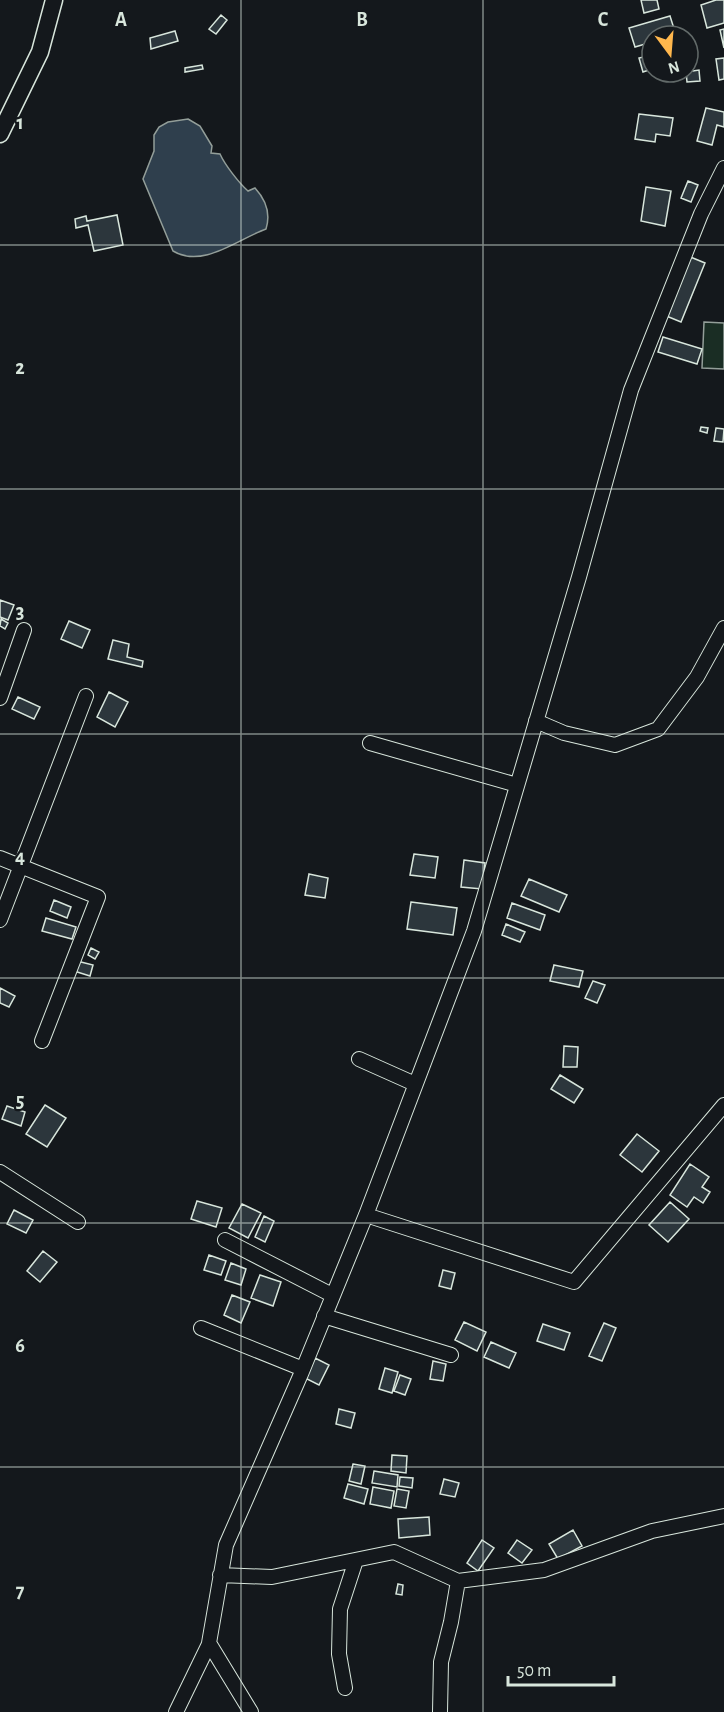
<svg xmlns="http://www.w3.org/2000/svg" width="724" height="1712" font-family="'Alegreya Sans',sans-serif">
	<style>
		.green { fill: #1a2d24; stroke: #939e99; stroke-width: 1.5 }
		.water { fill: #2f3f4d; stroke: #939e99; stroke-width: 1.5 }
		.building { fill: #2c363c; stroke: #d8e6dc; stroke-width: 1.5 }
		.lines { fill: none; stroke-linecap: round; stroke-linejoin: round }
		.minor-casing { stroke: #d8e6dc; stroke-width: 16 }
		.tertiary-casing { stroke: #d8e6dc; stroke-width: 19 }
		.minor { stroke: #14181c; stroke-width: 14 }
		.tertiary { stroke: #14181c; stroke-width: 16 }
		.grid { fill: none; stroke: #d8e6dc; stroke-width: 1.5; stroke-opacity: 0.55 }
		.grid-label { font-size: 20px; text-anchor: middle; font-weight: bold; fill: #d8e6dc; stroke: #14181c; stroke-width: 4.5; stroke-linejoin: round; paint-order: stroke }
	</style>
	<rect width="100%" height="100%" fill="#14181c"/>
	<!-- green -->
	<path class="green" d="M 704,322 L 724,323 L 724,369 L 702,368 Z"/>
	<!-- water -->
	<path class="water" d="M 188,119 L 200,126 L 212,146 L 211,153 L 220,154 C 225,165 239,183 248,191 L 255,188 C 266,200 271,213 266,229 C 238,239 203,269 173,251 L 143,179 L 154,151 L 154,135 L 159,127 L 168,122 Z"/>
	<!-- building -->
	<path class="building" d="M 641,0 L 657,0 L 659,9 L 644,13 Z
		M 716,0 L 724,0 L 724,23 L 707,28 L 701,5 Z
		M 221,15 L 227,20 L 216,34 L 209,29 Z
		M 670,16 L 676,35 L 652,36 L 652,42 L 635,47 L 629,28 Z
		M 724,29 L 724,48 L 720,30 Z
		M 175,31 L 178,41 L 151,49 L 150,38 Z
		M 652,55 L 652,69 L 643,72 L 639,58 Z
		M 724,58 L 724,79 L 719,80 L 716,59 Z
		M 202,65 L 203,69 L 185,72 L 185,68 Z
		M 699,70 L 700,81 L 687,82 L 686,72 Z
		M 706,108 L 724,112 L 724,127 L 717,125 L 712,145 L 697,141 Z
		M 639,114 L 673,118 L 670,136 L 656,134 L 655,142 L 635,139 Z
		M 688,181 L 698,185 L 691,202 L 681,198 Z
		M 646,187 L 671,191 L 665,226 L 641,221 Z
		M 117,215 L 123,245 L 94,251 L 88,225 L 76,228 L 75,219 L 86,216 L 87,221 Z
		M 688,256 L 705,263 L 681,322 L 664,315 Z
		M 663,337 L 702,349 L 697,364 L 658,352 Z
		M 701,427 L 708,428 L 707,433 L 700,431 Z
		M 716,428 L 724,429 L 723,442 L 714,441 Z
		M 0,600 L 14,605 L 8,620 L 0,617 Z
		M 1,619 L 8,623 L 5,629 L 0,626 Z
		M 69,621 L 90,630 L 82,648 L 61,639 Z
		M 113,640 L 129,644 L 127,657 L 143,661 L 142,667 L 108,659 Z
		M 109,692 L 128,702 L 115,727 L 97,717 Z
		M 18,697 L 40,707 L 34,719 L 12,709 Z
		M 414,854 L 438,857 L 435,878 L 410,875 Z
		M 464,860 L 485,863 L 482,889 L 461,887 Z
		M 309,874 L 328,878 L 325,898 L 305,895 Z
		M 529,879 L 567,895 L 559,912 L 521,896 Z
		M 54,900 L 71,907 L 67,918 L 50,911 Z
		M 411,902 L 457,908 L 453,935 L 407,929 Z
		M 512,903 L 545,915 L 540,930 L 507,918 Z
		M 46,918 L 76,927 L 72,939 L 42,931 Z
		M 506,924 L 525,932 L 520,942 L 502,935 Z
		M 91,948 L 99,952 L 95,959 L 88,955 Z
		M 77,961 L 93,965 L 90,976 L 74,971 Z
		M 554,965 L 583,971 L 579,987 L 550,981 Z
		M 593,981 L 605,985 L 597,1003 L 585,998 Z
		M 0,988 L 15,996 L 9,1007 L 0,1003 Z
		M 564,1046 L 578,1047 L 577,1067 L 563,1067 Z
		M 560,1075 L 583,1089 L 574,1103 L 551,1089 Z
		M 45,1105 L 66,1118 L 47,1147 L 26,1134 Z
		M 7,1106 L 25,1112 L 21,1126 L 2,1119 Z
		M 637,1134 L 659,1151 L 642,1172 L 620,1155 Z
		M 690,1164 L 709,1177 L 702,1187 L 710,1192 L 703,1203 L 694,1197 L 687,1207 L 670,1195 Z
		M 197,1201 L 222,1208 L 216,1227 L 191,1219 Z
		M 670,1202 L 689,1219 L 668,1242 L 649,1225 Z
		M 242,1204 L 261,1213 L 248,1238 L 229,1228 Z
		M 14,1210 L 33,1220 L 26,1233 L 7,1224 Z
		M 264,1216 L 274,1221 L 265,1242 L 255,1237 Z
		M 43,1251 L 57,1262 L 40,1282 L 27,1271 Z
		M 209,1255 L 226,1261 L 221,1275 L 204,1270 Z
		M 231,1263 L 246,1269 L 241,1285 L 225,1280 Z
		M 443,1270 L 455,1273 L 451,1289 L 439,1286 Z
		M 260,1275 L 281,1282 L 273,1306 L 251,1298 Z
		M 232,1295 L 250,1302 L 241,1323 L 224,1315 Z
		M 464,1322 L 486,1332 L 477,1351 L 455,1340 Z
		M 604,1323 L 616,1328 L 602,1361 L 589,1356 Z
		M 543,1324 L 570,1333 L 564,1350 L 537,1341 Z
		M 491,1342 L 516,1353 L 509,1368 L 484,1357 Z
		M 315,1358 L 329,1365 L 319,1385 L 305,1378 Z
		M 433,1361 L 446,1364 L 443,1381 L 430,1379 Z
		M 385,1368 L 398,1372 L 392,1393 L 379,1389 Z
		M 400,1375 L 411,1379 L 405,1395 L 394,1391 Z
		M 339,1409 L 355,1413 L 351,1428 L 336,1424 Z
		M 392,1455 L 407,1456 L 406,1473 L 391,1471 Z
		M 353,1464 L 365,1466 L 361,1484 L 349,1481 Z
		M 374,1471 L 398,1475 L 397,1487 L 372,1483 Z
		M 400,1477 L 413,1478 L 412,1488 L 399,1486 Z
		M 444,1479 L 459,1483 L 455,1497 L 440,1494 Z
		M 348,1484 L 368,1489 L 364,1504 L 344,1498 Z
		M 373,1487 L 394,1491 L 391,1508 L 370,1504 Z
		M 397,1489 L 409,1491 L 406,1508 L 394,1506 Z
		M 429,1517 L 430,1535 L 399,1538 L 398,1519 Z
		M 573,1530 L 582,1546 L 558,1559 L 549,1544 Z
		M 482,1540 L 494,1548 L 478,1571 L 467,1563 Z
		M 517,1540 L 532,1550 L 522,1563 L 508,1553 Z
		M 398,1584 L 403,1585 L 402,1595 L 396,1594 Z"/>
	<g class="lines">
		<!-- minor casing -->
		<g class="minor-casing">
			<path id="minor" d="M 0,698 L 24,630
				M 536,721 L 564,733 L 615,745 L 658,729 L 697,677 L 724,628
				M 370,743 L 517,785
				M 0,858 L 98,897 L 42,1041
				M 0,920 L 86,696
				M 359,1059 L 415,1084
				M 0,1172 L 78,1222
				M 366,1215 L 574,1282 L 724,1105
				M 225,1240 L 332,1295
				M 324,1316 L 451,1355
				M 201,1328 L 303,1369
				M 220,1575 L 272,1577 L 394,1552 L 458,1581 L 544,1570 L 652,1531 L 724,1516
				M 345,1688 L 339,1654 L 340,1609 L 356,1560
				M 176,1712 L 209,1644
				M 251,1712 L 209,1643 L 226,1545 L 301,1374 L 366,1215 L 474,931 L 579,577 L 631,390 L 701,214 L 724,168
				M 440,1712 L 441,1662 L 451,1622 L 458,1581"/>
		</g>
		<!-- tertiary casing -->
		<g class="tertiary-casing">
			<path id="tertiary" d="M 0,134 L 40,52 L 54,0"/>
		</g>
		<!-- minor -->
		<use href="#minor" class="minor"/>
		<!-- tertiary -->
		<use href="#tertiary" class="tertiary"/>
	</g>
	<!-- grid -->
	<path class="grid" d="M 241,0 L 241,1712M 483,0 L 483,1712M 0,245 L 724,245M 0,489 L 724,489M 0,734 L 724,734M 0,978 L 724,978M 0,1223 L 724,1223M 0,1467 L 724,1467"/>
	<g class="grid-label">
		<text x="121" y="26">A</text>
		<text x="362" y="26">B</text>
		<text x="603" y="26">C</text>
		<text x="20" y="129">1</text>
		<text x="20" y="374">2</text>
		<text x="20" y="618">3</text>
		<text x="20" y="863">4</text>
		<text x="20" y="1107">5</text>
		<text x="20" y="1352">6</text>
		<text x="20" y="1597">7</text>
	</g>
	<!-- north arrow -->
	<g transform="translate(670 54) rotate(164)"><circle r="28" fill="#14181c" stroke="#626a69" stroke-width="1.5"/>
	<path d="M0-4.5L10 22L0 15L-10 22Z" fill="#ffb74d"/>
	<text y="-9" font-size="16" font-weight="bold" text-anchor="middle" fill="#d8e6dc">N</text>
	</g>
	<!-- scale -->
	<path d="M508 1676v9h106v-9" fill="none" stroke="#d8e6dc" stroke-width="3"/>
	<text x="517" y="1676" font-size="18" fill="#d8e6dc" stroke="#14181c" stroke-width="4.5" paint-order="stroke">50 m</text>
</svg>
